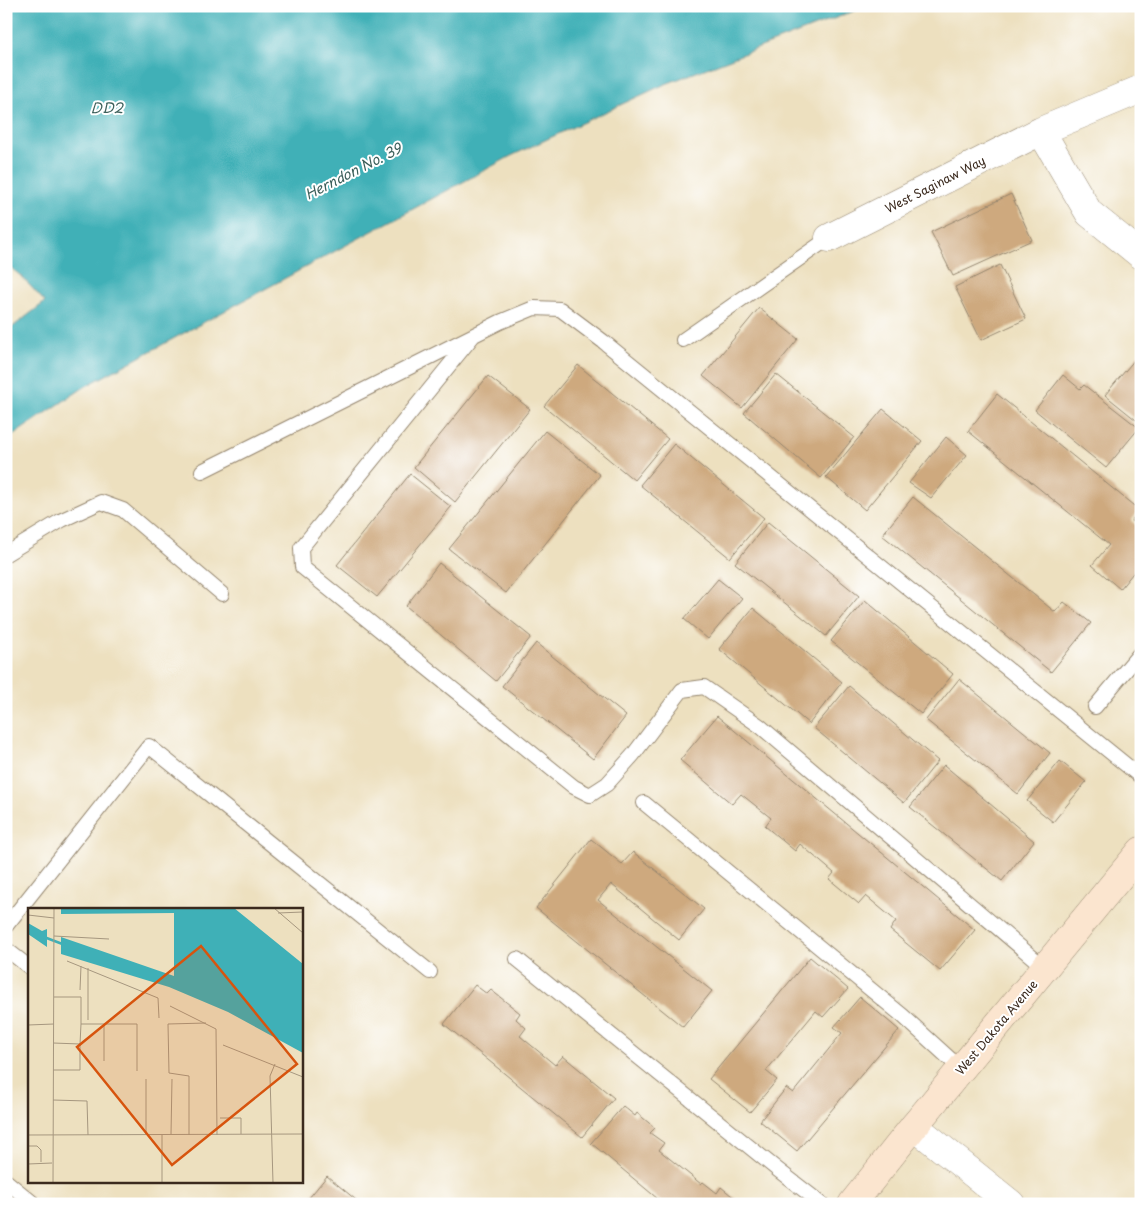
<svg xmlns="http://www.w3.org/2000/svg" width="1147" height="1210" font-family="'Playpen Sans',sans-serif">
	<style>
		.water { fill: #3fb0b7; stroke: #3d6d6a }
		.building { fill: #cea97e }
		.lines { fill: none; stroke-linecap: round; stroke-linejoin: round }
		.lane-casing { stroke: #94856e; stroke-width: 16 }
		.street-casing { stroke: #94856e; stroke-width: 29 }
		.secondary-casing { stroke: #94856e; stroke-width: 29 }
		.lane { stroke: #fff; stroke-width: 14 }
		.street { stroke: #fff; stroke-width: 28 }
		.secondary { stroke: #fbe5cf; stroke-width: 28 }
		.labels { text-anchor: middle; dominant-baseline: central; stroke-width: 4; stroke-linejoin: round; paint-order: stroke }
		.street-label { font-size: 12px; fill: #3b2a1e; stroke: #fff }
		.water-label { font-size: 14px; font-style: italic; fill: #3d605b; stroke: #fff }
		.inset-river { fill: none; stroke: #3fb0b7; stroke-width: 2.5 }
		.inset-road { fill: none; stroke: #a6977f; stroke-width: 1 }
		.view { fill: #d7540e; fill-opacity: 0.15; stroke: #d7540e; stroke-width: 2.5 }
		.inset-edge { fill: none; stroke: #3b2a1e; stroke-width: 2.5 }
	</style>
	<rect width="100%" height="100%" fill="#fff"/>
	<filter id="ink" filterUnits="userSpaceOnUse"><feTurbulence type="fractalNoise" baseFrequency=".02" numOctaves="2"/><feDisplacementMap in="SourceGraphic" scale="10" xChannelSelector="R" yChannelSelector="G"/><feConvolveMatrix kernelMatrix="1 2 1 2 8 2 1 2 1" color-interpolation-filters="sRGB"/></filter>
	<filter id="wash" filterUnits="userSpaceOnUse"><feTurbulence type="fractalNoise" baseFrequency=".0096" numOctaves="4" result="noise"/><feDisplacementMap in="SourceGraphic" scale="20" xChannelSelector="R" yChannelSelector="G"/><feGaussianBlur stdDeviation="1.12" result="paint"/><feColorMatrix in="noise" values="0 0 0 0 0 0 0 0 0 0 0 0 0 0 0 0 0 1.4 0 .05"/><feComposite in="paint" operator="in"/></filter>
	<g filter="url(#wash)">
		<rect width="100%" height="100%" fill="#ede0bf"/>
		<!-- water -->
		<path class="water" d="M 6,6 L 867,6 L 663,85 L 511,156 L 86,386 L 6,440 L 6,332 L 45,302 L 21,276 L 6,264 Z"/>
		<g id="blocks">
			<!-- building -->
			<path class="building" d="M 1011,194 L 1032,240 L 953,276 L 931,232 Z
				M 1000,265 L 1026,319 L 981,340 L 955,287 Z
				M 759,308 L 798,339 L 742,408 L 703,376 Z
				M 1141,352 L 1141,424 L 1105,395 Z
				M 578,365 L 668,439 L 634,480 L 544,406 Z
				M 776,374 L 854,437 L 821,478 L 744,413 Z
				M 1063,375 L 1080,389 L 1084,385 L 1139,428 L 1106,468 L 1035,410 Z
				M 488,376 L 530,409 L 455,502 L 414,467 Z
				M 997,394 L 1139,510 L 1131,521 L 1141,529 L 1141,563 L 1120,589 L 1092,565 L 1109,545 L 968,431 Z
				M 883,409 L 922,441 L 865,510 L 826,477 Z
				M 545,431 L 600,475 L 506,593 L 449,549 Z
				M 946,437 L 967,455 L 931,498 L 909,483 Z
				M 674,444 L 764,518 L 730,558 L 640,485 Z
				M 410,474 L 451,507 L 377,597 L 337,565 Z
				M 913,497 L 1055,612 L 1064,602 L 1091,623 L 1051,672 L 882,535 Z
				M 768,522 L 859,596 L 826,636 L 735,563 Z
				M 439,563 L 531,637 L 496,681 L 406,606 Z
				M 718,579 L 742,598 L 708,639 L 684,619 Z
				M 865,600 L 953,674 L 921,714 L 831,641 Z
				M 753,608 L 842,682 L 809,724 L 719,649 Z
				M 536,643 L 626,716 L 593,759 L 502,686 Z
				M 959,679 L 1050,753 L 1018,794 L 926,720 Z
				M 849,686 L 938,761 L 904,803 L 814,728 Z
				M 717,716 L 975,930 L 940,971 L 890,930 L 896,921 L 866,896 L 859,904 L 829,879 L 834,873 L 800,844 L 795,851 L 765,826 L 771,818 L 741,794 L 732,804 L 680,760 Z
				M 1060,761 L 1086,782 L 1053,822 L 1027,801 Z
				M 944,765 L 1034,841 L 1002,881 L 910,807 Z
				M 591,839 L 622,864 L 633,852 L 704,909 L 679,940 L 611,884 L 598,900 L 712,991 L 683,1027 L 536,908 Z
				M 810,957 L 848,989 L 823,1017 L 816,1011 L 766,1071 L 777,1080 L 750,1112 L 709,1079 Z
				M 475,985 L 487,994 L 491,990 L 520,1013 L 516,1019 L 526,1028 L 520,1036 L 555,1065 L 563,1056 L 614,1098 L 582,1137 L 444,1024 Z
				M 860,997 L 899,1030 L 797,1151 L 760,1121 L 786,1088 L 793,1093 L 842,1033 L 834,1027 Z
				M 623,1106 L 635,1116 L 637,1113 L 655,1128 L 650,1133 L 664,1143 L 659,1150 L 701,1184 L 703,1182 L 717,1193 L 721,1187 L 742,1204 L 664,1204 L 591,1143 Z
				M 327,1176 L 361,1204 L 304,1204 Z"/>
		</g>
	</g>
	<g filter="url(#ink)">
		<use href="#blocks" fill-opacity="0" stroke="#94856e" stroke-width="1"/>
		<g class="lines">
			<!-- lane casing -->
			<g class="lane-casing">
				<path id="lane" d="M 473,336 L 301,548 L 302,567 L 574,787 L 590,795 L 607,784 L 633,755 L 682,690 L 704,687 L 760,726 L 1045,968
					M 683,340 L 829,238
					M 202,471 L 500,322 L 534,308 L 560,309 L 604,342 L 1141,777
					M 6,554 L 62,520 L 101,502 L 123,510 L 222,594
					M 1095,707 L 1141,652
					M 644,803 L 903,1016 L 961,1069
					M 6,926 L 149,746 L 430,972
					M 6,949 L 29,967
					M 517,959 L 778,1170 L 822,1204
					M 6,1181 L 34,1204"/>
			</g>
			<!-- street casing -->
			<g class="street-casing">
				<path id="street" d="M 1041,131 L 1089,213 L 1141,255
					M 829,238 L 1041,131 L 1141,89
					M 914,1126 L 1011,1204"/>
			</g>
			<!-- secondary casing -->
			<g class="secondary-casing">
				<path id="secondary" d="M 852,1204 L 914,1126 L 1141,851"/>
			</g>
			<!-- lane -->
			<use href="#lane" class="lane"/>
			<!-- street -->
			<use href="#street" class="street"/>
			<!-- secondary -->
			<use href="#secondary" class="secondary"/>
		</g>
	</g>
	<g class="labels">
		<!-- street labels -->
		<g class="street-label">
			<text transform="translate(935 184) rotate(-27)">West Saginaw Way</text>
			<text transform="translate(996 1027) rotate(-50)">West Dakota Avenue</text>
		</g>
		<!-- water labels -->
		<g class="water-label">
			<text x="107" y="107">DD2</text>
			<text transform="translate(353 171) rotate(-27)">Herndon No. 39</text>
		</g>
	</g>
	<!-- overview -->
	<g transform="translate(28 908)">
		<rect width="275" height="275" fill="#ede0bf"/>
		<path d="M 206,0 L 275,56 L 275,145 L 200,104 L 141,79 L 33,46 L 33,29 L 146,68 L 146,5 L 33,6 L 33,1 ZM 0,15 L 14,23 L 19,21 L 19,39 L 0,26 Z" fill="#3fb0b7"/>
		<path class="inset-river" d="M 16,29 L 37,37"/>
		<path class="inset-road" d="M 246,0 L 275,25M 250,5 L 275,4M 0,7 L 26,10M 26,28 L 81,31M 39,53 L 130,90 L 131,110M 52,82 L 53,58M 26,89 L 53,89 L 53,116 L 109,116 L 109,163M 142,98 L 188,121 L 189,227M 60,112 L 60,60M 76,116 L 76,153M 0,117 L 26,116M 25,135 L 52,136 L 53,116M 195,137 L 275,169M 25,162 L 52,162 L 52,136M 118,171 L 118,226M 25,192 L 59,193 L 60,227M 192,210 L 213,210 L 213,226M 134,226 L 134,275M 143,226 L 144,171M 0,227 L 275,226M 161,227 L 161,168 L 141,165 L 140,116 L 178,115M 0,238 L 9,238 L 13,242 L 13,254M 0,256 L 24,255M 25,275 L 26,0M 245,275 L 242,168 L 247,156"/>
		<path class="view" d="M 173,38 L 269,156 L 144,257 L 49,139 Z"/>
		<rect width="275" height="275" class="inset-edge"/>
	</g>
	<!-- margin -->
	<rect width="1147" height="1210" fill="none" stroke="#fff" stroke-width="25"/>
</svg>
